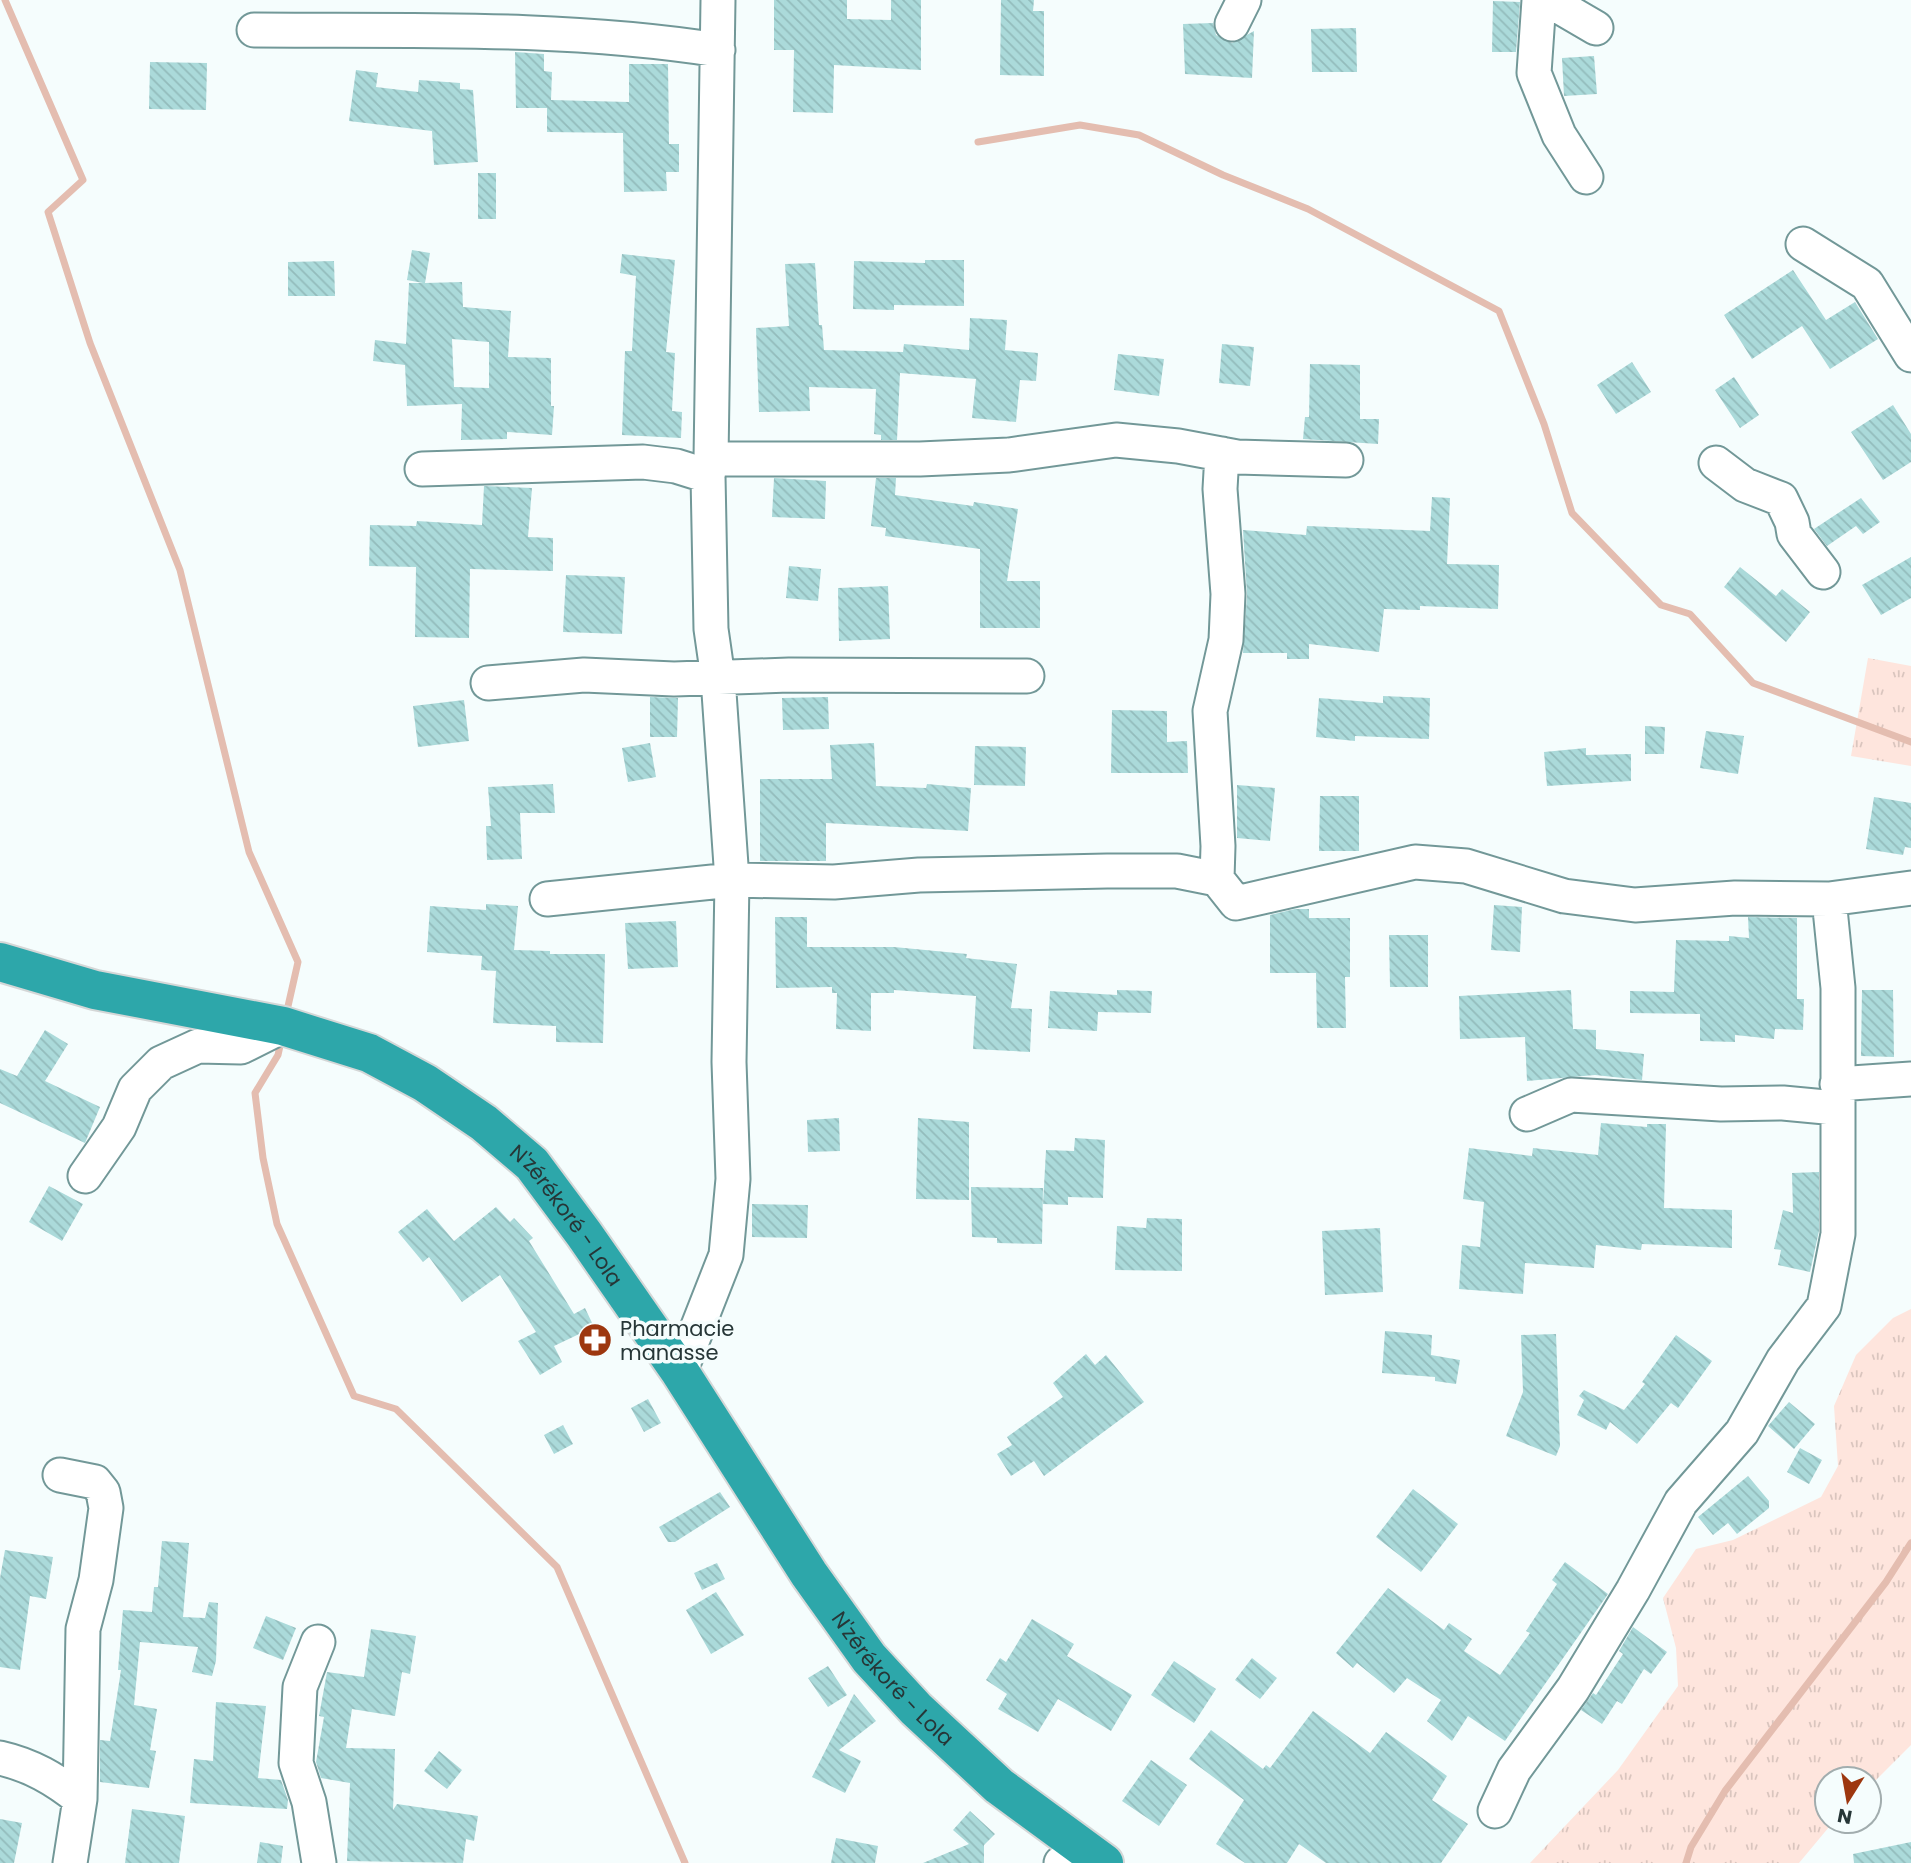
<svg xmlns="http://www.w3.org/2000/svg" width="1911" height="1863" font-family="Poppins,sans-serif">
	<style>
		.grass { fill: url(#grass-tufts) }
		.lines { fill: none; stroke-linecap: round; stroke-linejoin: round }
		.stream { stroke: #e4bdb0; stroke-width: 7 }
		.building { fill: url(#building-back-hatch); fill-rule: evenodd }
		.minor-casing { stroke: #729898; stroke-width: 37 }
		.highway-casing { stroke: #d4d7d7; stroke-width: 42 }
		.minor { stroke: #fff; stroke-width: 33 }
		.highway { stroke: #2da7aa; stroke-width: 38 }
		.labels { text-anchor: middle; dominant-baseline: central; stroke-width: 7; stroke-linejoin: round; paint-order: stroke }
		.street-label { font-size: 21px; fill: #263637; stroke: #f5fdfd }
		.poi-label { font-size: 21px; fill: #263637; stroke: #f5fdfd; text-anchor: start }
	</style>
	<defs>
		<pattern id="grass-tufts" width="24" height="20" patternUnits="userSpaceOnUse" patternTransform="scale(1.75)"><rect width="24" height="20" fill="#fee5dd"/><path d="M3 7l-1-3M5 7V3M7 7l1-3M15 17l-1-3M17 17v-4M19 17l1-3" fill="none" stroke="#dac5be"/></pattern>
		<pattern id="building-back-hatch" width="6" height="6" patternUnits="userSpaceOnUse" patternTransform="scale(1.75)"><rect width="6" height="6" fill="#abdada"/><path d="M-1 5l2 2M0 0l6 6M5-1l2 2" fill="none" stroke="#93bcbc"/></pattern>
	</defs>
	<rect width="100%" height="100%" fill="#f5fdfd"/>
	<!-- grass -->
	<path class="grass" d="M 1868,658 L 1911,666 L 1911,766 L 1851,756 Z
		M 1911,1309 L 1911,1745 L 1869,1787 L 1869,1779 L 1827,1779 L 1827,1821 L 1834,1821 L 1799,1863 L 1530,1863 L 1618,1770 L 1678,1686 L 1676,1648 L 1663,1598 L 1696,1549 L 1733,1540 L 1821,1497 L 1838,1466 L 1834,1406 L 1856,1355 L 1893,1318 Z"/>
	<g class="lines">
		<!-- stream -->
		<path class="stream" d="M 5,0 L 83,180 L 48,212 L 90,343 L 180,570 L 249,852 L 298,962 L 286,1015
			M 978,142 L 1080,125 L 1139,135 L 1223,175 L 1308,209 L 1499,311 L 1544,424 L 1572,513 L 1661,605 L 1690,614 L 1753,683 L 1911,742
			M 282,1037 L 278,1055 L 255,1093 L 263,1158 L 277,1224 L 354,1396 L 396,1409 L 557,1567 L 685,1863
			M 1686,1863 L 1691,1847 L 1725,1791 L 1886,1582 L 1911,1543"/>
	</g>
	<!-- building -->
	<path class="building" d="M 774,0 L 847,0 L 847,19 L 891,20 L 891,0 L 921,0 L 921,70 L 834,65 L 833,113 L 793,112 L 794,50 L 774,50 Z
		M 1001,0 L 1034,0 L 1033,11 L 1044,11 L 1044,76 L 1000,75 Z
		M 1493,1 L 1520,2 L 1516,52 L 1492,52 Z
		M 1213,23 L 1216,35 L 1232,43 L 1254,31 L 1252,78 L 1185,74 L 1183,24 Z
		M 1356,28 L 1357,72 L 1312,72 L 1311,29 Z
		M 515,52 L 544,54 L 544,71 L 552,72 L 551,100 L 629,102 L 629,64 L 668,64 L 669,144 L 679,144 L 679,172 L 666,172 L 667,191 L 624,192 L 623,133 L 547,132 L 547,108 L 516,108 Z
		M 1594,56 L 1597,94 L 1564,96 L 1562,58 Z
		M 150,62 L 207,63 L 206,110 L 149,109 Z
		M 356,70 L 378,73 L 376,87 L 418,92 L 419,80 L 460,83 L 460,89 L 473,90 L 478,162 L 434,165 L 432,131 L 349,121 Z
		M 478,173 L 496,173 L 496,219 L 478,219 Z
		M 412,250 L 430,253 L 425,283 L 462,282 L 463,307 L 511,311 L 508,357 L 551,358 L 551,406 L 554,406 L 552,435 L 507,432 L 507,439 L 461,440 L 462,404 L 407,406 L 405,365 L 373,361 L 375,340 L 406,344 L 409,283 L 423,283 L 407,280 ZM 452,339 L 489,342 L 489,388 L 454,387 Z
		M 622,254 L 675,260 L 666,352 L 675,353 L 672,411 L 682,412 L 681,438 L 622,435 L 625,351 L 632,351 L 636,276 L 620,273 Z
		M 925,260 L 964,260 L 964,306 L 894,305 L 894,310 L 853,309 L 854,261 L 925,263 Z
		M 334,261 L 335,296 L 288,296 L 288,262 Z
		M 815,263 L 819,325 L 822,325 L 824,350 L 903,352 L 904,344 L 969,350 L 970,318 L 1007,320 L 1005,350 L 1038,353 L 1036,381 L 1020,380 L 1016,422 L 972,418 L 976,379 L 900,373 L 897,440 L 881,440 L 881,435 L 874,434 L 876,389 L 809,387 L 810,411 L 759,412 L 756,328 L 789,326 L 785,264 Z
		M 1793,270 L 1826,320 L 1855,302 L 1878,339 L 1830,369 L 1802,326 L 1752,359 L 1724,315 Z
		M 1222,344 L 1254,347 L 1250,386 L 1219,383 Z
		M 1118,354 L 1164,359 L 1159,396 L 1114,390 Z
		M 1632,362 L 1651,392 L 1616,414 L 1597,385 Z
		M 1310,364 L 1360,365 L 1360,419 L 1379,419 L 1378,444 L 1303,439 L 1305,417 L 1309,417 Z
		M 1734,377 L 1759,415 L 1740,428 L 1715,390 Z
		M 1893,405 L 1911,434 L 1911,462 L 1883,480 L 1851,432 Z
		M 774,478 L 826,481 L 825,519 L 772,517 Z
		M 876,478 L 896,478 L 895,495 L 973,506 L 974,502 L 1018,509 L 1007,581 L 1040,581 L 1040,628 L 980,628 L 980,549 L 885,536 L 886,528 L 871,526 Z
		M 484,486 L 532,488 L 528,537 L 553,538 L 553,571 L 470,569 L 469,638 L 415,637 L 416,567 L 369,566 L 370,525 L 416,526 L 417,521 L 482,525 Z
		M 1432,497 L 1450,498 L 1447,564 L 1499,565 L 1498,609 L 1420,606 L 1420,610 L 1384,609 L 1379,652 L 1309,644 L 1309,659 L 1287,659 L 1287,653 L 1243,653 L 1247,595 L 1243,530 L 1306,535 L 1307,526 L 1430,531 Z
		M 1861,498 L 1880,522 L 1863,534 L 1856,526 L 1827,546 L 1814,529 Z
		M 1911,557 L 1911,598 L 1881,615 L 1862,585 Z
		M 789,566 L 821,569 L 818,601 L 786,598 Z
		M 1740,567 L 1776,596 L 1782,589 L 1810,612 L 1786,642 L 1724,587 Z
		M 566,575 L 625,577 L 622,634 L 563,632 Z
		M 888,586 L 890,639 L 839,641 L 838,588 Z
		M 1383,696 L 1430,698 L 1429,739 L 1355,736 L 1355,741 L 1316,737 L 1319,698 L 1383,703 Z
		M 650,697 L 678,698 L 677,737 L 650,737 Z
		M 828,697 L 829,729 L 783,730 L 782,698 Z
		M 464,700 L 469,741 L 418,747 L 413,706 Z
		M 1112,710 L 1167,711 L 1167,742 L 1187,741 L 1188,773 L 1111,773 Z
		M 1645,726 L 1665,727 L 1664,754 L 1645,754 Z
		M 1706,731 L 1744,736 L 1738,774 L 1700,768 Z
		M 650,743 L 656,777 L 628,782 L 622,748 Z
		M 874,743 L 876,786 L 926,788 L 927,784 L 971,788 L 968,831 L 826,823 L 826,861 L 760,861 L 760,779 L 832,779 L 830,745 Z
		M 975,746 L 1026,747 L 1025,786 L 974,785 Z
		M 1586,748 L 1586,755 L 1631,754 L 1631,781 L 1547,786 L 1544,752 Z
		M 553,784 L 555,813 L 520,813 L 522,859 L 487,860 L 486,826 L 491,826 L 488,787 Z
		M 1237,785 L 1275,788 L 1270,841 L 1237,838 Z
		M 1320,796 L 1359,796 L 1359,851 L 1319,851 Z
		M 1874,797 L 1911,803 L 1911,848 L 1905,847 L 1903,855 L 1866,849 Z
		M 486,904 L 518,906 L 514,950 L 550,951 L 550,954 L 605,954 L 603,1043 L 556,1042 L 556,1026 L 493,1023 L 496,971 L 481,970 L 482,956 L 427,952 L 430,906 L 486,910 Z
		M 1494,905 L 1522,907 L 1520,952 L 1491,950 Z
		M 1295,909 L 1309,909 L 1309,918 L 1350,918 L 1350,977 L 1345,977 L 1346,1028 L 1317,1028 L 1316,973 L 1270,973 L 1270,915 Z
		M 775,917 L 807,917 L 807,947 L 894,947 L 967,954 L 966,958 L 1017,964 L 1011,1008 L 1032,1009 L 1030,1052 L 973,1049 L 976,996 L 894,990 L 894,993 L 871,993 L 871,1031 L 836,1029 L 837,993 L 832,993 L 832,987 L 776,988 Z
		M 1748,917 L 1797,918 L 1797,999 L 1804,999 L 1803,1030 L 1775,1029 L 1774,1039 L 1735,1035 L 1735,1042 L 1700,1041 L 1700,1014 L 1630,1013 L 1630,991 L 1674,992 L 1676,940 L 1729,941 L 1729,936 L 1749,938 Z
		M 676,921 L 678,967 L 628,969 L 625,923 Z
		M 1389,935 L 1428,935 L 1428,987 L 1390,987 Z
		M 1117,990 L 1152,991 L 1151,1013 L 1098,1012 L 1097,1031 L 1048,1028 L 1050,991 L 1117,995 Z
		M 1571,990 L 1573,1029 L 1596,1030 L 1596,1049 L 1644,1054 L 1642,1080 L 1595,1075 L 1527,1081 L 1525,1037 L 1460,1039 L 1459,996 Z
		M 1862,990 L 1893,990 L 1894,1057 L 1861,1056 Z
		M 45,1030 L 68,1044 L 45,1081 L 100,1107 L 85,1143 L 0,1103 L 0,1069 L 17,1076 Z
		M 839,1118 L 840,1151 L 808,1152 L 807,1120 Z
		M 918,1118 L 969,1122 L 969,1200 L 916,1199 Z
		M 1601,1123 L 1647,1127 L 1647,1124 L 1666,1124 L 1664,1208 L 1732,1210 L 1732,1248 L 1642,1244 L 1641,1250 L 1596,1245 L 1594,1268 L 1525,1263 L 1523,1294 L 1459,1289 L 1462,1245 L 1480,1247 L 1484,1202 L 1463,1199 L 1469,1148 L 1532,1156 L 1533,1148 L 1598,1155 Z
		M 1075,1138 L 1105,1140 L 1103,1198 L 1068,1197 L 1068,1205 L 1043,1204 L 1046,1150 L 1074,1151 Z
		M 1819,1172 L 1819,1231 L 1810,1272 L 1778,1265 L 1781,1250 L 1774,1249 L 1783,1210 L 1793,1213 L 1792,1173 Z
		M 49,1186 L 83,1204 L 62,1241 L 29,1222 Z
		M 971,1187 L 1043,1188 L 1042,1244 L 997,1243 L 997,1238 L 972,1237 Z
		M 752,1204 L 808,1205 L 807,1238 L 752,1237 Z
		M 496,1207 L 510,1222 L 514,1218 L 533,1238 L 529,1241 L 574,1314 L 585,1308 L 594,1327 L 554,1346 L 562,1362 L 540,1375 L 518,1341 L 536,1332 L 500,1275 L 462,1302 L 429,1257 L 423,1262 L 398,1232 L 427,1209 L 454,1241 Z
		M 1147,1218 L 1182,1219 L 1182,1271 L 1115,1270 L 1117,1226 L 1146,1228 Z
		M 1380,1228 L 1383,1292 L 1325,1295 L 1322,1231 Z
		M 1385,1331 L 1432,1335 L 1431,1355 L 1460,1360 L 1456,1384 L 1435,1381 L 1435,1377 L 1382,1373 Z
		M 1556,1334 L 1560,1446 L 1556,1456 L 1506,1436 L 1523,1392 L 1521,1335 Z
		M 1676,1335 L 1712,1361 L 1678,1408 L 1671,1403 L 1637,1444 L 1610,1422 L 1606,1430 L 1577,1415 L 1584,1400 L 1579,1396 L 1584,1390 L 1624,1410 L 1645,1384 L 1642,1382 Z
		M 1086,1354 L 1095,1365 L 1106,1355 L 1144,1402 L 1044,1476 L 1034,1461 L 1011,1476 L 997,1454 L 1012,1445 L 1007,1437 L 1063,1397 L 1053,1383 Z
		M 648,1399 L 661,1423 L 644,1432 L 631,1408 Z
		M 1789,1402 L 1815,1424 L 1794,1449 L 1768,1426 Z
		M 563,1425 L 573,1444 L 554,1454 L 544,1435 Z
		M 1800,1448 L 1822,1460 L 1809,1484 L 1787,1472 Z
		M 1748,1476 L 1769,1501 L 1769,1508 L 1737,1534 L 1728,1523 L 1713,1535 L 1698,1517 Z
		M 1413,1489 L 1458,1524 L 1421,1572 L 1376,1537 Z
		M 720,1492 L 730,1507 L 675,1542 L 668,1542 L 659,1527 Z
		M 162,1541 L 189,1543 L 183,1617 L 205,1618 L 209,1602 L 218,1603 L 216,1661 L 212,1676 L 192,1672 L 198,1647 L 140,1642 L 134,1705 L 157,1709 L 150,1750 L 156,1751 L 149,1788 L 100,1782 L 100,1740 L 110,1741 L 121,1670 L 118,1670 L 123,1610 L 152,1612 L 154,1587 L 158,1587 Z
		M 5,1550 L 53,1557 L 46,1599 L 30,1596 L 20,1670 L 0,1667 L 0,1578 Z
		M 1565,1562 L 1608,1594 L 1505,1741 L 1468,1716 L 1452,1741 L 1427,1721 L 1441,1700 L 1407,1678 L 1394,1693 L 1357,1663 L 1353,1668 L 1336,1653 L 1388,1588 L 1444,1630 L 1449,1623 L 1472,1639 L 1464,1651 L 1500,1675 L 1530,1633 L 1526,1631 L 1557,1584 L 1552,1580 Z
		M 717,1563 L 725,1579 L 702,1590 L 694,1573 Z
		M 716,1592 L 744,1635 L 711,1654 L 686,1610 Z
		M 266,1616 L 296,1628 L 283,1660 L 253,1648 Z
		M 1032,1619 L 1074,1644 L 1067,1656 L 1132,1695 L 1111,1731 L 1058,1699 L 1038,1732 L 998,1709 L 1007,1694 L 986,1680 L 1000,1658 L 1006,1662 Z
		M 1633,1627 L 1667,1652 L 1651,1674 L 1644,1669 L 1622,1704 L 1617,1701 L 1602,1724 L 1581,1710 L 1593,1693 L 1596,1695 L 1623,1654 L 1619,1651 Z
		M 371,1629 L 416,1636 L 410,1674 L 402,1672 L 395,1716 L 352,1709 L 346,1748 L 395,1749 L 393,1810 L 397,1804 L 478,1816 L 474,1841 L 466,1839 L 463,1863 L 347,1861 L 350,1783 L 321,1778 L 316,1762 L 324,1717 L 319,1716 L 327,1672 L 364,1677 Z
		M 1252,1658 L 1277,1678 L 1260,1699 L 1235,1680 Z
		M 1174,1661 L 1216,1689 L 1194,1723 L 1151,1695 Z
		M 828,1666 L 847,1695 L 828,1707 L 808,1678 Z
		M 854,1694 L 876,1721 L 839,1750 L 861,1761 L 845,1793 L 812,1777 Z
		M 216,1702 L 266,1706 L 258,1778 L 281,1780 L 288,1800 L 287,1809 L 190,1803 L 194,1759 L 213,1761 Z
		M 1313,1711 L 1370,1753 L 1386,1732 L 1447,1776 L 1432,1800 L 1468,1824 L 1441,1863 L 1326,1863 L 1299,1844 L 1287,1863 L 1245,1863 L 1216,1844 L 1244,1800 L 1189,1759 L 1211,1730 L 1263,1769 L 1266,1765 L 1270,1768 Z
		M 439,1751 L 462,1770 L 447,1789 L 424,1771 Z
		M 1151,1760 L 1187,1785 L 1159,1826 L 1122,1801 Z
		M 132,1809 L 185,1816 L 179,1863 L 125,1863 Z
		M 970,1811 L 995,1834 L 984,1845 L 984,1863 L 923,1863 L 969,1844 L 953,1830 Z
		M 0,1819 L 22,1823 L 14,1863 L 0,1863 Z
		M 836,1838 L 878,1846 L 875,1863 L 831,1863 Z
		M 260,1842 L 283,1846 L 281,1863 L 257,1863 Z
		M 1911,1842 L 1911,1863 L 1854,1863 L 1853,1854 Z"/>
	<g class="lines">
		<!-- minor casing -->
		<g class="minor-casing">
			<path id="minor" d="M 1539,0 L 1534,73 L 1559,135 L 1586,177
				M 1548,0 L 1596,28
				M 1232,24 L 1244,0
				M 254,30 C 409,31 565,26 718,50
				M 1803,244 L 1867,284 L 1911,355
				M 711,459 L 920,459 L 1009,455 L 1116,440 L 1178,446 L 1237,457 L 1346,460
				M 1716,463 L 1745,485 L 1781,499 L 1792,522 L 1794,534 L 1823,572
				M 422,469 L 643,462 L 676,466 L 708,476
				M 488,683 L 584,675 L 674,679 L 789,675 L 1027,676
				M 1217,879 L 1236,903 L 1415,862 L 1466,866 L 1564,896 L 1635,905 L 1735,898 L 1829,899 L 1911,888
				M 547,899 L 732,880 L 834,882 L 919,875 L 1107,871 L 1177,871 L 1217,879 L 1218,846 L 1210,711 L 1226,640 L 1228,594 L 1220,489 L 1222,454
				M 1837,1084 L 1911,1079
				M 1527,1114 L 1571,1095 L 1721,1104 L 1783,1103 L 1836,1108
				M 85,1176 L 119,1127 L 135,1089 L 161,1063 L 198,1046 L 241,1047 L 283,1026
				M 680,1372 L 726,1255 L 733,1179 L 729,1062 L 732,880 L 718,678 L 711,629 L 708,476 L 711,459 L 718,0
				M 60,1475 L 95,1482 L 103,1492 L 106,1508 L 96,1580 L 83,1629 L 80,1799 L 70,1863
				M 318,1642 L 300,1687 L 296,1763 L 309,1802 L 319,1863
				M 0,1758 C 31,1765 55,1779 80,1799
				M 1495,1811 L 1514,1770 L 1573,1689 L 1633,1590 L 1681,1502 L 1742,1432 L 1783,1360 L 1824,1306 L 1838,1234 L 1838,988 L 1829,899
				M 1061,1863 L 1086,1852"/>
		</g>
		<!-- highway casing -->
		<g class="highway-casing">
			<g id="highway">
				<path id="s1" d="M 0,962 L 95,990 L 283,1026 L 369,1053 L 425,1083 L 484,1123 L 532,1164 L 584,1234 L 680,1372 L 809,1574 L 869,1658 L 916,1709 L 999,1786 L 1104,1863"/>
			</g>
		</g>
		<!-- minor -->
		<use href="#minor" class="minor"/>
		<!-- highway -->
		<use href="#highway" class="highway"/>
	</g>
	<!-- icons -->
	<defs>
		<g id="pharmacy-disc" transform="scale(1.75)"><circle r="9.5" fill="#9d370f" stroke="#f5fdfd"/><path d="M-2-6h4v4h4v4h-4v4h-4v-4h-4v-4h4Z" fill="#fff"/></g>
	</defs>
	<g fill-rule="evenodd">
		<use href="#pharmacy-disc" x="595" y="1340"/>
	</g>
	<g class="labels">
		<!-- street labels -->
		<g class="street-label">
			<text stroke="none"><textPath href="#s1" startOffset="640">N'zérékoré - Lola</textPath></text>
			<text stroke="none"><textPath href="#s1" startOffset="1208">N'zérékoré - Lola</textPath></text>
		</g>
		<!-- poi labels -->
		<g class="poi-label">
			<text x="620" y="1328">Pharmacie<tspan x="620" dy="24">manasse</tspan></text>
		</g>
	</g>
	<!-- north arrow -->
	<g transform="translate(1848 1800) rotate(191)"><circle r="33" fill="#f5fdfd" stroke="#a2adae" stroke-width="2"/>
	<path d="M0-5L12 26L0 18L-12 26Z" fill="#9d370f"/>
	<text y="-10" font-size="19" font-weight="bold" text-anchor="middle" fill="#263637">N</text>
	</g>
</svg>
